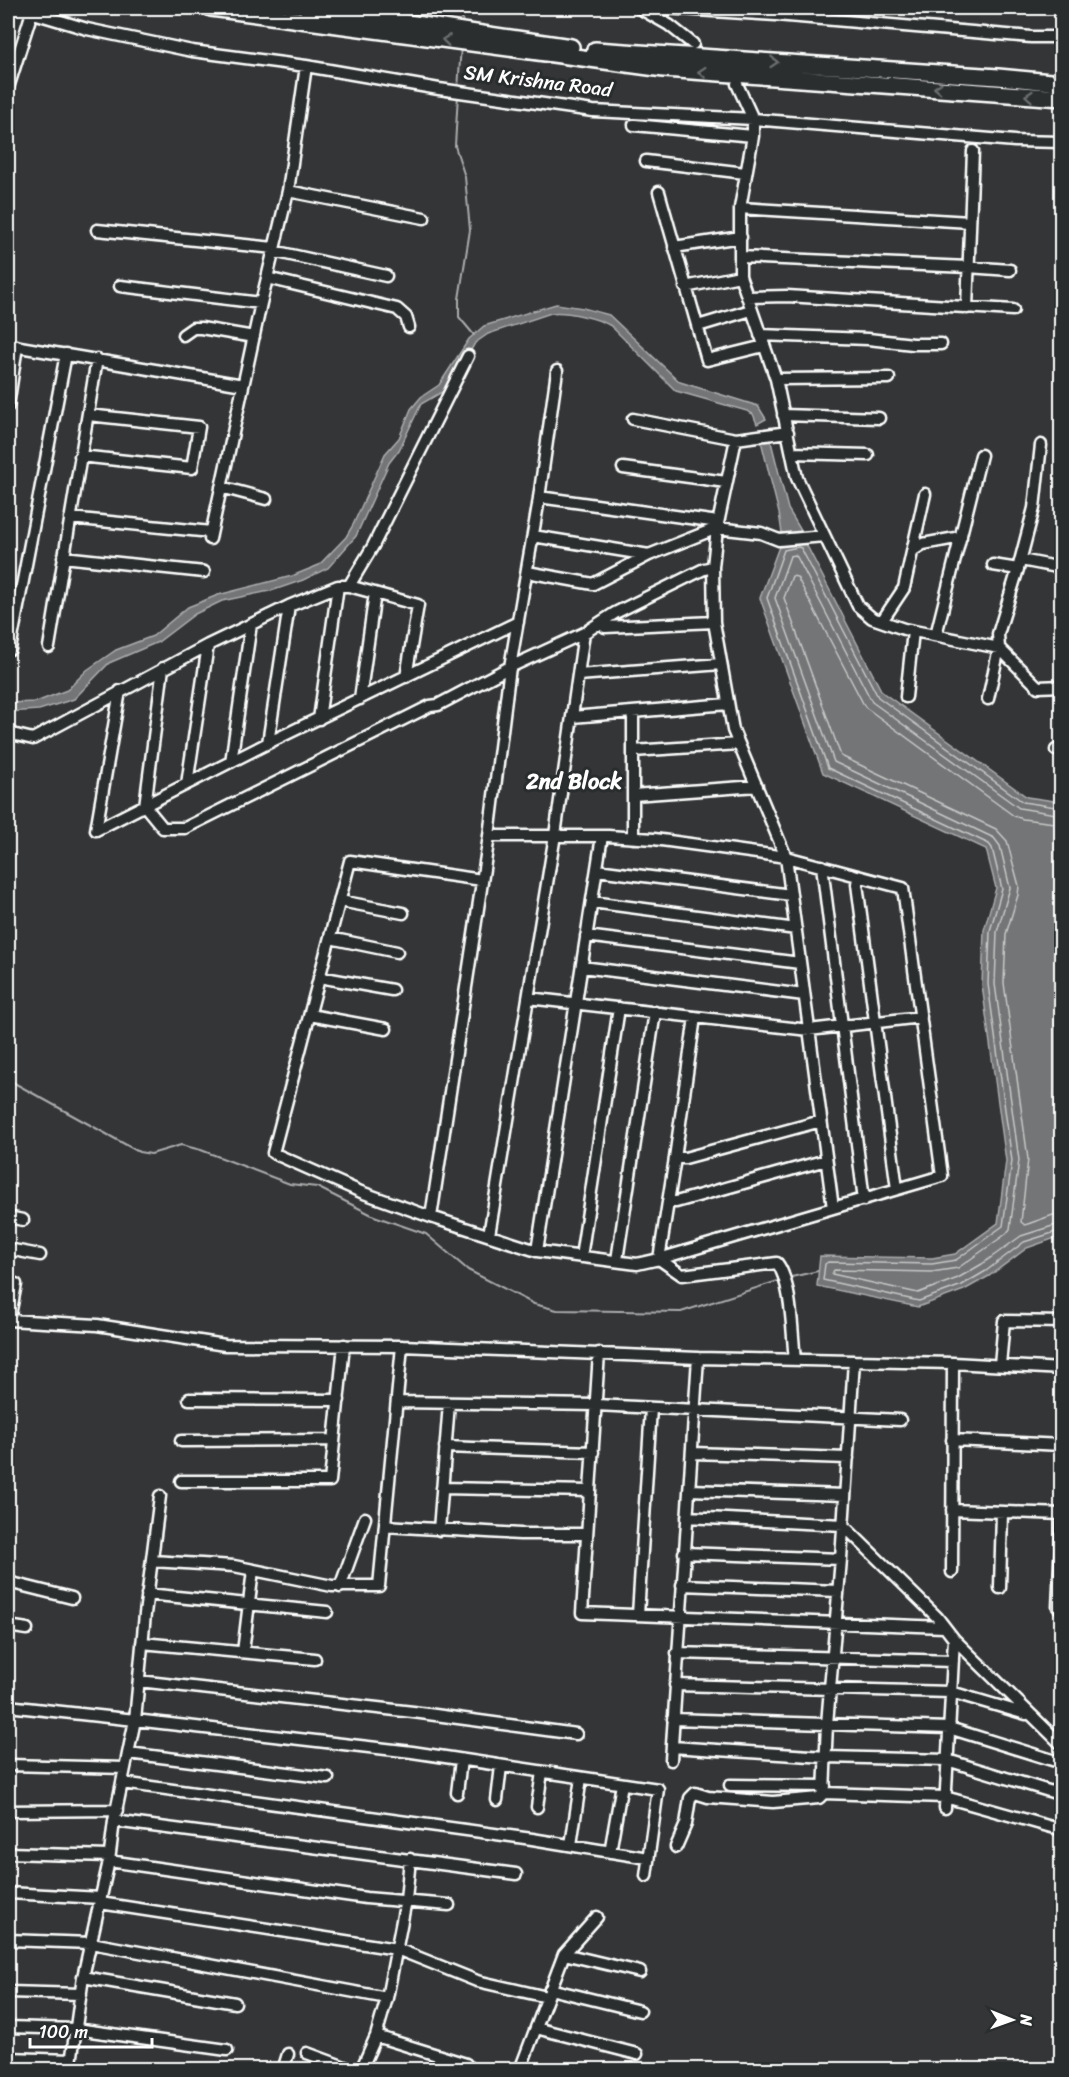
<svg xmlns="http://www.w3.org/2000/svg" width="1069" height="2077" font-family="Sriracha,sans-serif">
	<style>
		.water { fill: #737576; stroke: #abacad; stroke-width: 1.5 }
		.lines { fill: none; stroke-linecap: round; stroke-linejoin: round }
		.shore { stroke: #c7c8c8; stroke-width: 1.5 }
		.stream { stroke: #abacad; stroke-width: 2 }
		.minor-casing { stroke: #fff; stroke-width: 15 }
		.highway-casing { stroke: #fff; stroke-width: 20 }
		.minor { stroke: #2a2d2e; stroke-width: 10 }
		.highway { stroke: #2a2d2e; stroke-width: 15 }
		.oneway { stroke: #6a6c6d }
		.labels { text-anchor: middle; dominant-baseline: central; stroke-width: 6; stroke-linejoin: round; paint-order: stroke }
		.street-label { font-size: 20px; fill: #fff; stroke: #2a2d2e }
		.quarter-label { font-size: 22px; font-weight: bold; fill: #fff; stroke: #2a2d2e }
	</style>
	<rect width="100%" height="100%" fill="#333536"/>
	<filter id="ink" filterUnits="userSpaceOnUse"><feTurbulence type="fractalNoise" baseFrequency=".0167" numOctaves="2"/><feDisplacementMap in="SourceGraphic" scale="12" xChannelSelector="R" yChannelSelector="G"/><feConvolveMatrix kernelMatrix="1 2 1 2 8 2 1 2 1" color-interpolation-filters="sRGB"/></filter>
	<g filter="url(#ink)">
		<!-- water -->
		<path class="water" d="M 556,304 L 583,308 L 609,315 L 680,382 L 758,406 L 766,419 L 757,424 L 753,414 L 747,411 L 676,391 L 611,326 C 598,318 566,311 551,313 L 488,334 L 475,343 L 449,388 L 421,404 L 399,450 L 389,463 L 356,536 L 328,568 L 303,580 L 274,590 L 222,601 L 195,614 L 158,642 L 109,663 L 74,699 L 39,710 L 8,712 L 8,703 L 36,702 L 67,690 L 87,670 L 116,650 L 153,636 L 188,607 L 218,595 L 292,576 L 319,565 L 346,537 L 353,525 L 385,454 L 399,438 L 411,409 L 421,397 L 439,385 L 469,339 L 484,326 Z
			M 770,438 L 788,509 L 803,534 L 782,533 L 779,513 L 761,441 Z
			M 804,540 L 882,692 L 1027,797 L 1061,802 L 1061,1236 L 1027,1248 L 989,1276 L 964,1290 L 918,1307 L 817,1286 L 820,1256 L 932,1258 L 955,1254 L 998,1223 L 1006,1161 L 982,985 L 984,930 L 996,888 L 986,849 L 823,773 L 760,598 L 780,544 Z"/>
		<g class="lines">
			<!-- shore -->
			<path class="shore" d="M 1062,808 L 1023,802 L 878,697 L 801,548 L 798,547 L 784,550 L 767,598 L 828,768 L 989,844 L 992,848 L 1002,889 L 990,931 L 988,984 L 1012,1161 L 1003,1226 L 956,1260 L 932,1264 L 828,1262 L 825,1264 L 823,1280 L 919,1301 L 962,1285 L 986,1271 L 1024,1242 L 1062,1230
				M 1062,815 L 1019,808 L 872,702 L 797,557 L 795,555 L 790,556 L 775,598 L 834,762 L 994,838 L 1000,846 L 1010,888 L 997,932 L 995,984 L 1019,1160 L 1010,1229 L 1006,1234 L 958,1268 L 932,1272 L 834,1270 L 832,1274 L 918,1293 L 958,1278 L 982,1264 L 1021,1236 L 1062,1223
				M 1062,824 L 1023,819 L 1014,816 L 865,707 L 797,577 L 792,576 L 784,598 L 841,756 L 996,829 L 1007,841 L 1019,886 L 1018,895 L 1006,934 L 1004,983 L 1028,1159 L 1021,1222 L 1025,1225 L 1053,1215 L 1062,1214"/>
			<!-- stream -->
			<path class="stream" d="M 462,26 L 463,8
				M 458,89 L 461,46
				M 458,94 L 455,146 L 465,177 L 470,230 L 459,299 L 459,317 L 474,335
				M 8,1077 L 16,1084 L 139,1152 L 151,1154 L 181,1145 L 201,1150 L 290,1184 L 317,1187 L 374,1216 L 426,1234 L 468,1270 L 534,1304 L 557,1310 L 681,1312 L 781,1280
				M 787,1278 L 818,1271"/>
			<!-- minor casing -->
			<g class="minor-casing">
				<path id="minor" d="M 17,8 L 87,29 L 192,51 L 306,66 L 439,89 L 593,111 L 753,119 L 1015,141 L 1062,142
					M 639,8 L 669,25 L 693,44
					M 665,8 L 776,15 L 1031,37 L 1062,37
					M 8,48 L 20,8
					M 737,84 L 753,119 L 753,136 L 740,208 L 740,276 L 776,379 L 797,478 L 858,606 L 872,618 L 904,629 L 999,648 L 1038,687 L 1062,686
					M 8,88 L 32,12
					M 634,125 L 753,136
					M 646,161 L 745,173
					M 288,191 L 424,218
					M 659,192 L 707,360 L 764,346
					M 740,208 L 970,222
					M 97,230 L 274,248
					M 674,247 L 741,237
					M 273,251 L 386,276
					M 740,257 L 968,267 L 1010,270
					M 267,278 L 397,309 L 406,317 L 409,327
					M 120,286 L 261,303
					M 685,287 L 740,276
					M 747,297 L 787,296 L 1013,310
					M 967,308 L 973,151
					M 698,326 L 751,310
					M 183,335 L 193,328 L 201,328 L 254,337
					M 760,335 L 868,339 L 913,344 L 941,344
					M 8,345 L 243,385
					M 776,379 L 889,378
					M 8,406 L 17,346
					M 783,415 L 879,418
					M 633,419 L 736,439
					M 788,432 L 736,439 L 717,528 L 713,567 L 714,622 L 733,730 L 786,857 L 833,1208
					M 792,453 L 868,455
					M 80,456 L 192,468 L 199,427 L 88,415
					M 623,468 L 726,482
					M 221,487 L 266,499
					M 539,497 L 718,522
					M 70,518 L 211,532
					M 533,536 L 649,555
					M 210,539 L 261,303 L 288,191 L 306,66
					M 912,551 L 923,544 L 961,537
					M 63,557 L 204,572
					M 1021,560 L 1062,568
					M 993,565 L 1018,569
					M 527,572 L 593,584 L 649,555 L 717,528 L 761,533 L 779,540 L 824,536
					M 349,586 L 418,605 L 406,677
					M 882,621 L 904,588 L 925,494
					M 600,623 L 605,627 L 714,622
					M 936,635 L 981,455
					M 49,647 L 97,359
					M 10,649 L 66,354
					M 163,668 L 145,806 L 163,828 L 185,828 L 430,706 L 438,705 L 510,667 L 584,633 L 615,613 L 704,569 L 713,567
					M 578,675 L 721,664
					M 906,697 L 913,631
					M 360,699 L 375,593
					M 988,699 L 999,648 L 998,634 L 1018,569 L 1034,508 L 1041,445
					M 633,712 L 633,838
					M 572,717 L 728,704
					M 319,719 L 338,586
					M 8,733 L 33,739 L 208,645 L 289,606 L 338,586 L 349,586 L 373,546 L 468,356
					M 268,743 L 289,606
					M 1056,750 L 1062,750
					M 633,751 L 739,744
					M 231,762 L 251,624
					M 187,784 L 208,645
					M 633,795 L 757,786
					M 96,830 L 274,740 L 518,622
					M 96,830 L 120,691
					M 822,866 L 864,1200
					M 597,870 L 791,895
					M 858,878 L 857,884 L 897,1189
					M 482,880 L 350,861 L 273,1153 L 361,1192 L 431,1217 L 537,1251 L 637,1264 L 659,1259 L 942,1176 L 903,888 L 786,857 L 654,839 L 608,836 L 489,836
					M 340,901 L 403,913
					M 592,902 L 796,929
					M 586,936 L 800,963
					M 330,938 L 397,952
					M 582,967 L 804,995
					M 319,977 L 392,990
					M 528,998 L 809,1030 L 921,1017
					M 310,1015 L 386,1029
					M 695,1017 L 675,1158 L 659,1259 L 682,1275 L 777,1263 C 792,1282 792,1335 795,1360
					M 675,1158 L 685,1158 L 821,1121
					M 668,1202 L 676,1202 L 826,1160
					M 8,1217 L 23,1220
					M 431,1217 L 489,836 L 510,667 L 538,505 L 557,371
					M 489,1235 L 555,835 L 584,633
					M 8,1249 L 40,1255
					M 537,1251 L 602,836
					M 581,1257 L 619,1008
					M 617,1260 L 655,1012
					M 8,1282 L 16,1284 L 9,1320
					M 8,1320 L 97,1325 L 225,1345 L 402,1346 L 698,1358 L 953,1363 L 1062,1369
					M 599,1353 L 582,1613 L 944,1627
					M 1000,1365 L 1004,1321 L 1062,1322
					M 189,1399 L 339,1400
					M 397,1402 L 596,1405 L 900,1420
					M 952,1440 L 1062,1445
					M 181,1441 L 334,1440
					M 445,1447 L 593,1452
					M 692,1453 L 848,1458
					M 181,1481 L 330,1481 L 344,1345
					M 442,1488 L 590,1491
					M 689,1490 L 845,1495
					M 160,1496 L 145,1614 L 135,1720 L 412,1752 L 658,1789 L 646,1876
					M 952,1510 L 1062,1514
					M 687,1517 L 843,1525 L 937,1617 L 954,1639 L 1062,1745
					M 385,1526 L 520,1534 L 587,1534
					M 439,1530 L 449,1403
					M 684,1553 L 841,1559
					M 152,1561 L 234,1566 L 332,1586 L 379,1586 L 402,1346
					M 952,1572 L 953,1363
					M 8,1582 L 72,1598
					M 682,1585 L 838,1591
					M 340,1587 L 365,1518
					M 1000,1588 L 1002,1512
					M 147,1594 L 327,1612
					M 1058,1607 L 1062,1519
					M 638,1615 L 651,1408
					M 8,1626 L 27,1629
					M 142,1643 L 315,1659
					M 243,1652 L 253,1570
					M 677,1653 L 953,1661
					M 139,1681 L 413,1712 L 576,1734
					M 675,1685 L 951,1692 L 1026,1714
					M 8,1706 L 135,1720 L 114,1821 L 109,1861 L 83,1977 L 70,2070
					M 673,1719 L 949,1728 L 1062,1763
					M 672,1747 L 826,1757 L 947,1760 L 1062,1795
					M 128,1753 L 328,1778
					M 671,1760 L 698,1358
					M 8,1765 L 125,1768
					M 122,1783 L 532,1839 L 648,1858
					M 730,1785 L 825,1786
					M 457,1793 L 461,1760
					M 824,1793 L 827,1724 L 841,1559 L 854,1361
					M 497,1800 L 501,1766
					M 537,1807 L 542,1772
					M 945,1808 L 954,1639
					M 8,1811 L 117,1810
					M 114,1821 L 516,1874
					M 571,1845 L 581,1778
					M 676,1847 L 686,1824 L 690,1798 L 695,1793 L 708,1797 L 773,1802 L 819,1798 L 824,1793 L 945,1797 L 1062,1830
					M 610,1852 L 622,1784
					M 8,1853 L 109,1856
					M 109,1861 L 366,1898 L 449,1905
					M 8,1893 L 101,1898
					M 100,1903 L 397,1949 L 477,1981 L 547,1997
					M 8,1940 L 91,1943 L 387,1998
					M 564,1954 L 640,1972
					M 83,1977 L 235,2003
					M 550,1989 L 640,2011
					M 8,1992 L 81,1994
					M 8,2027 L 76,2029 L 227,2050
					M 536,2028 L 637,2054
					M 376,2036 L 466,2064
					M 307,2053 L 353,2070
					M 8,2058 L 72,2060
					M 283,2070 L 288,2054
					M 361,2070 L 376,2036 L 387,1998 L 406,1900 L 410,1859
					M 520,2070 L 564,1954 L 597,1917"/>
			</g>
			<!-- highway casing -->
			<g class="highway-casing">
				<path id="highway" d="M 211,8 L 664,69 L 1062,98
					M 307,8 L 571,47
					M 595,50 L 998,77 L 1062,83"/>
			</g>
			<!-- minor -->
			<use href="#minor" class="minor"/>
			<!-- highway -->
			<use href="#highway" class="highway"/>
		</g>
		<!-- one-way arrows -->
		<defs><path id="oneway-chevron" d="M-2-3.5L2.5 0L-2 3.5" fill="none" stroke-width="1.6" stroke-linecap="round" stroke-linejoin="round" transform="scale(1.5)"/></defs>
		<g class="oneway">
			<use href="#oneway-chevron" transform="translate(446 40) rotate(-173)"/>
			<use href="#oneway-chevron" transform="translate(774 62) rotate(4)"/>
			<use href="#oneway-chevron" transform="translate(702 72) rotate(-176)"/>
			<use href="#oneway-chevron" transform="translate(938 88) rotate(-176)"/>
			<use href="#oneway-chevron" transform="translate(1029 96) rotate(-175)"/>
		</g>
	</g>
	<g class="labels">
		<!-- street labels -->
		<g class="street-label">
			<text transform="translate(538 81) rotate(7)">SM Krishna Road</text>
		</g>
		<!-- quarter labels -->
		<g class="quarter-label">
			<text x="574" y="781">2nd Block</text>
		</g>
	</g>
	<!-- margin -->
	<rect width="1069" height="2077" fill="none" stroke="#2a2d2e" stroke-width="30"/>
	<rect x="15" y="15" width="1039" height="2047" fill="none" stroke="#fff" stroke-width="2" filter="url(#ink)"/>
	<!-- north arrow -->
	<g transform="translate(1012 2020) rotate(91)" stroke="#2a2d2e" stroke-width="4.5" paint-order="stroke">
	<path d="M0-4.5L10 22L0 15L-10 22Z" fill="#ffffff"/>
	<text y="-9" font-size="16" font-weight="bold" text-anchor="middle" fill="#ffffff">N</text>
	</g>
	<!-- scale -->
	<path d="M30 2038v9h122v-9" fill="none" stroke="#ffffff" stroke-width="3"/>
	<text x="39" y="2038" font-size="18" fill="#ffffff" stroke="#2a2d2e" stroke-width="4.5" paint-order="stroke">100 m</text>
</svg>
